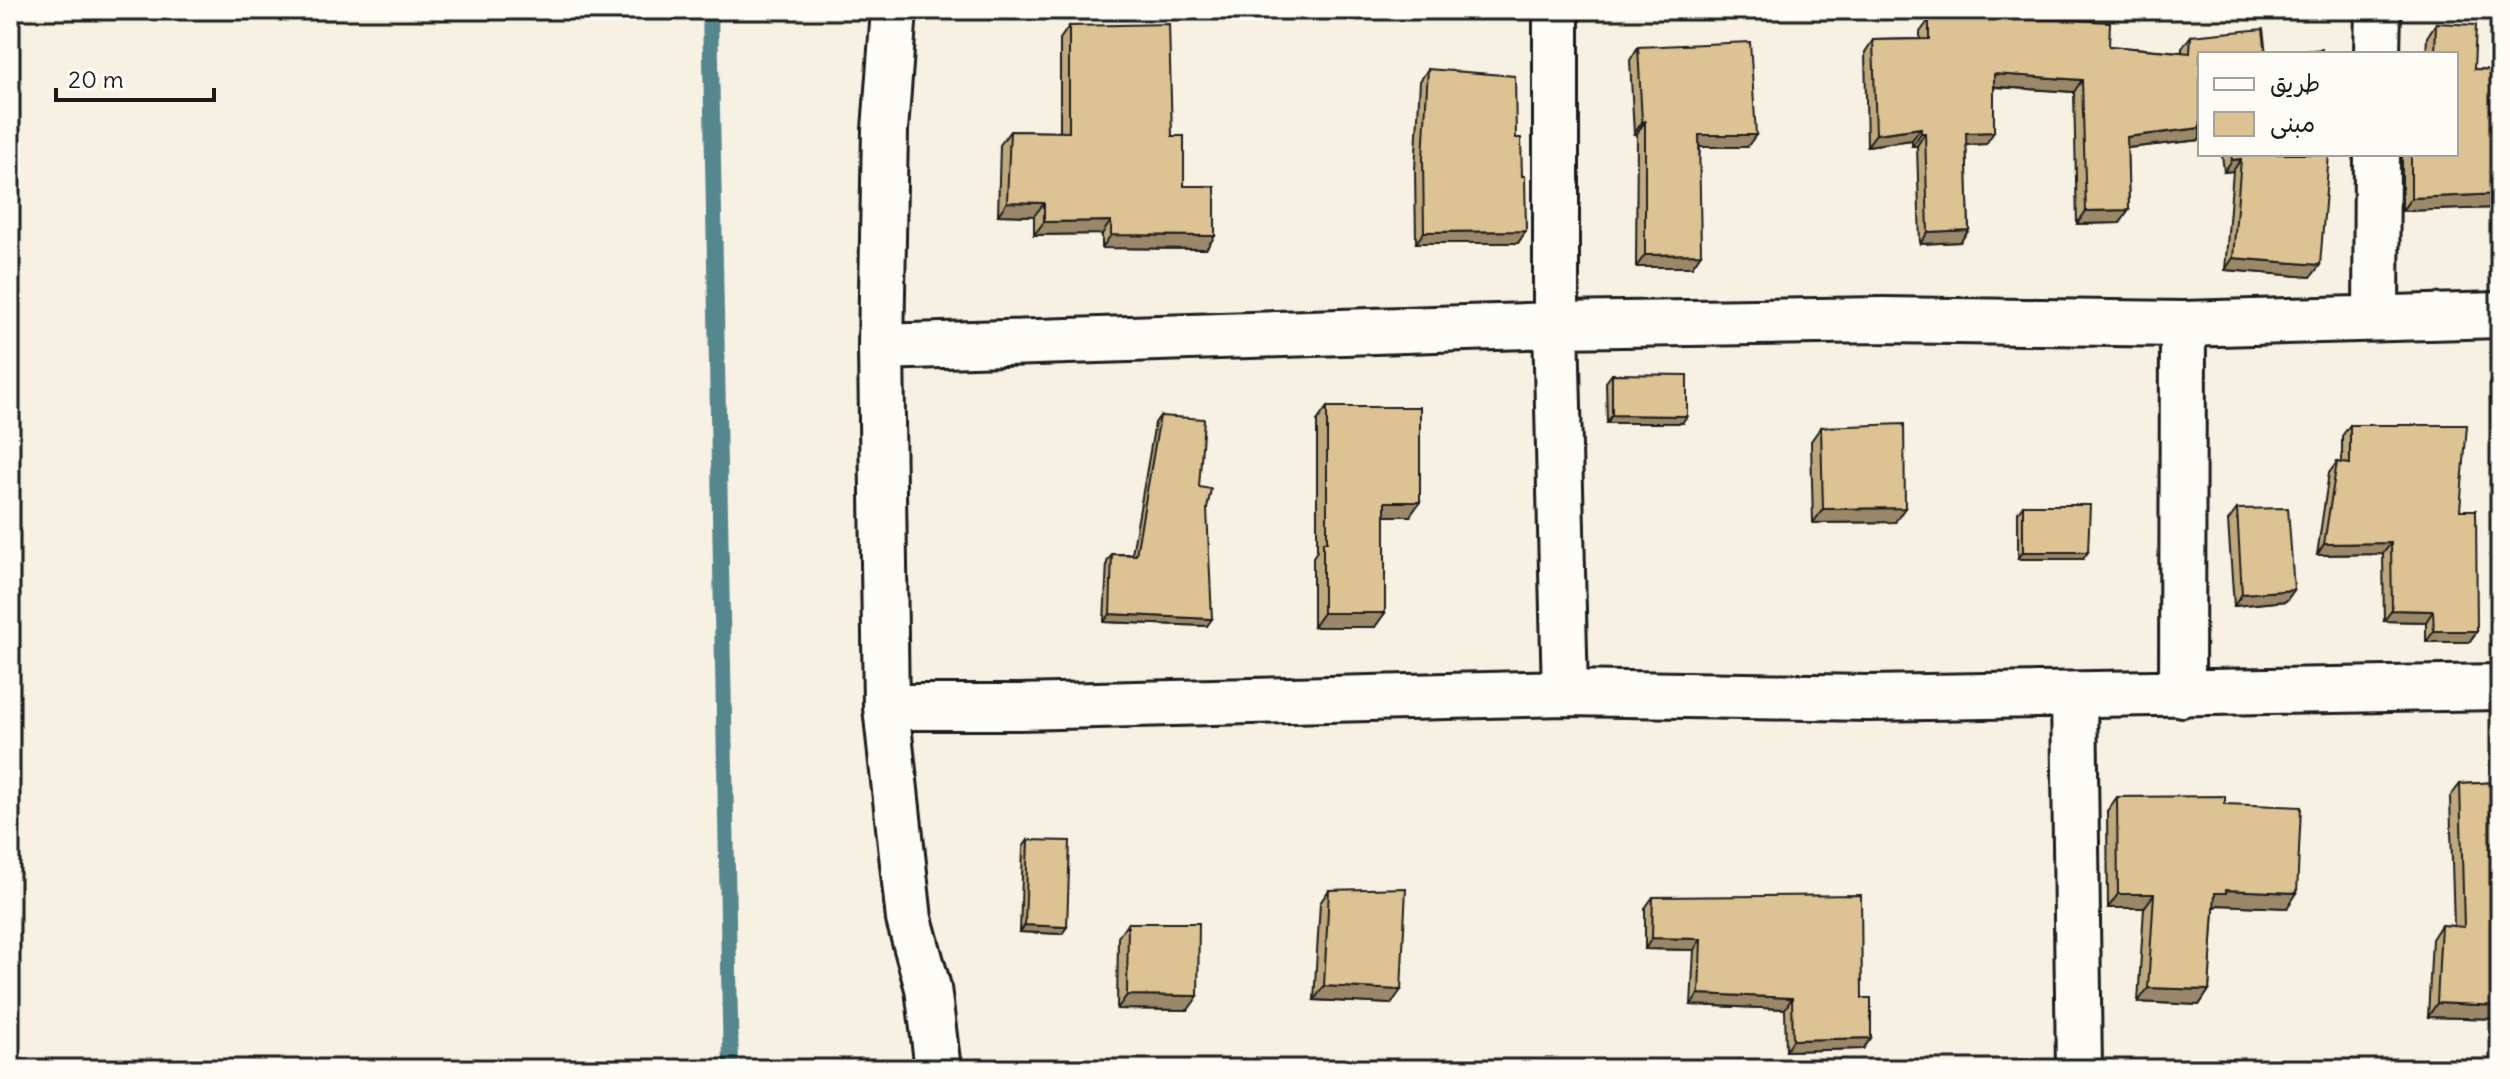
<svg xmlns="http://www.w3.org/2000/svg" width="2510" height="1079" font-family="Delius,'Playpen Sans Arabic',sans-serif">
	<style>
		.lines { fill: none; stroke-linecap: round; stroke-linejoin: round }
		.stream { stroke: #57878e; stroke-width: 16 }
		.minor-casing { stroke: #1c1c1c; stroke-width: 50 }
		.minor { stroke: #fdfcf7; stroke-width: 44 }
		.wall { fill: #bea87e; stroke: #1c1c1c; stroke-width: 2 }
		.shaded-wall { fill: #9b8867; stroke: #1c1c1c; stroke-width: 2 }
		.building { fill: #ddc393; stroke: #1c1c1c; stroke-width: 2 }
	</style>
	<rect width="100%" height="100%" fill="#f7f1e3"/>
	<filter id="ink" filterUnits="userSpaceOnUse"><feTurbulence type="fractalNoise" baseFrequency=".0125" numOctaves="2"/><feDisplacementMap in="SourceGraphic" scale="16" xChannelSelector="R" yChannelSelector="G"/><feConvolveMatrix kernelMatrix="1 2 1 2 8 2 1 2 1" color-interpolation-filters="sRGB"/></filter>
	<g filter="url(#ink)">
		<g class="lines">
			<!-- stream -->
			<path class="stream" d="M 710,10 L 731,1069"/>
			<!-- minor casing -->
			<g class="minor-casing">
				<path id="minor" d="M 894,10 L 885,130 L 881,347 L 886,707 L 909,919 L 928,988 L 938,1069
					M 1556,10 L 1556,325 L 1565,693
					M 2377,54 L 2378,10
					M 2376,317 L 2377,154
					M 881,347 L 1556,325 L 1883,320 L 2183,324 L 2500,315
					M 2182,694 L 2183,324
					M 2074,695 L 2079,1069
					M 886,707 L 1019,707 L 1565,693 L 1869,698 L 2500,687"/>
			</g>
			<!-- minor -->
			<use href="#minor" class="minor"/>
		</g>
		<!-- wall -->
		<path class="wall" d="M 1996,16 L 2109,46 L 2182,52 L 2182,48 L 2191,36 L 2200,54 L 2200,140 L 2127,148 L 2129,210 L 2120,223 L 2077,224 L 2074,92 L 1994,87 L 1986,144 L 1966,145 L 1969,230 L 1960,242 L 1920,244 L 1917,146 L 1912,146 L 1912,140 L 1867,146 L 1865,52 L 1873,40 L 1920,39 L 1920,32 L 1929,20 L 1993,19 Z
			M 2436,23 L 2474,69 L 2500,70 L 2500,203 L 2497,208 L 2402,211 L 2402,154 L 2456,154 L 2456,54 L 2426,54 L 2427,37 Z
			M 1069,26 L 1172,136 L 1184,186 L 1206,249 L 1102,248 L 1102,234 L 1034,235 L 1034,216 L 998,215 L 1000,145 L 1010,131 L 1060,132 L 1060,39 Z
			M 1638,47 L 1747,147 L 1700,147 L 1692,267 L 1636,267 L 1637,134 L 1634,134 L 1630,60 Z
			M 1428,69 L 1516,138 L 1522,176 L 1526,231 L 1518,243 L 1416,243 L 1415,170 L 1420,81 Z
			M 2222,154 L 2329,154 L 2311,277 L 2225,270 L 2233,171 L 2224,172 Z
			M 1612,374 L 1682,423 L 1607,423 L 1606,382 Z
			M 1327,407 L 1410,516 L 1385,516 L 1375,627 L 1313,627 L 1313,557 L 1317,551 L 1317,421 Z
			M 1160,416 L 1207,509 L 1207,626 L 1104,622 L 1107,562 L 1112,554 L 1132,554 L 1155,423 Z
			M 2350,425 L 2460,510 L 2477,631 L 2469,642 L 2426,642 L 2426,622 L 2384,621 L 2383,554 L 2317,555 L 2329,473 L 2337,462 L 2342,463 L 2342,436 Z
			M 1821,427 L 1895,522 L 1813,523 L 1811,441 Z
			M 2023,505 L 2083,559 L 2018,559 L 2018,512 Z
			M 2237,509 L 2294,590 L 2286,601 L 2234,606 L 2228,521 Z
			M 2500,782 L 2500,1019 L 2428,1017 L 2432,939 L 2441,925 L 2454,926 L 2450,797 L 2460,784 Z
			M 2117,797 L 2225,804 L 2287,908 L 2218,905 L 2216,907 L 2214,907 L 2209,990 L 2199,1005 L 2138,1002 L 2144,908 L 2108,908 L 2107,811 Z
			M 1028,840 L 1062,934 L 1020,932 L 1023,847 Z
			M 1329,890 L 1391,1004 L 1314,1000 L 1320,903 Z
			M 1653,897 L 1862,998 L 1871,1038 L 1863,1049 L 1786,1051 L 1785,1009 L 1691,1005 L 1694,950 L 1645,949 L 1645,908 Z
			M 1128,923 L 1188,1010 L 1117,1009 L 1118,937 Z"/>
		<!-- shaded-wall -->
		<path class="shaded-wall" d="M 1994,74 L 2082,80 L 2074,92 L 1986,86 Z
			M 1645,121 L 1637,134 L 1634,134 L 1642,122 Z
			M 1921,128 L 1912,140 L 1867,146 L 1876,134 Z
			M 2200,128 L 2200,140 L 2118,149 L 2127,137 Z
			M 1994,132 L 1986,144 L 1957,145 L 1966,133 Z
			M 1921,133 L 1925,133 L 1917,146 L 1912,146 Z
			M 1699,135 L 1756,135 L 1747,147 L 1691,147 Z
			M 2241,159 L 2233,171 L 2224,172 L 2232,160 Z
			M 2500,194 L 2500,203 L 2497,208 L 2402,211 L 2411,198 Z
			M 1007,202 L 1044,203 L 1034,216 L 998,215 Z
			M 2129,210 L 2120,223 L 2077,224 L 2086,211 Z
			M 1111,221 L 1102,234 L 1034,235 L 1044,222 Z
			M 1969,230 L 1960,242 L 1920,244 L 1928,232 Z
			M 1526,231 L 1518,243 L 1416,243 L 1424,232 Z
			M 1111,235 L 1215,236 L 1206,249 L 1102,248 Z
			M 1701,254 L 1692,267 L 1636,267 L 1645,255 Z
			M 2233,258 L 2320,265 L 2311,277 L 2225,270 Z
			M 1612,415 L 1687,416 L 1682,423 L 1607,423 Z
			M 1385,502 L 1420,502 L 1410,516 L 1375,516 Z
			M 1905,508 L 1895,522 L 1813,523 L 1823,509 Z
			M 2391,543 L 2383,554 L 2317,555 L 2324,544 Z
			M 2023,552 L 2088,552 L 2083,559 L 2018,559 Z
			M 2294,590 L 2286,601 L 2234,606 L 2242,594 Z
			M 2392,610 L 2433,611 L 2426,622 L 2384,621 Z
			M 1323,613 L 1385,613 L 1375,627 L 1313,627 Z
			M 1110,614 L 1212,619 L 1207,626 L 1104,622 Z
			M 2434,631 L 2477,631 L 2469,642 L 2426,642 Z
			M 2226,890 L 2297,893 L 2287,908 L 2218,905 L 2216,907 L 2205,907 L 2215,893 Z
			M 2118,894 L 2154,894 L 2144,908 L 2108,908 Z
			M 1025,925 L 1067,927 L 1062,934 L 1020,932 Z
			M 1652,938 L 1701,939 L 1694,950 L 1645,949 Z
			M 1324,986 L 1401,990 L 1391,1004 L 1314,1000 Z
			M 2148,988 L 2209,990 L 2199,1005 L 2138,1002 Z
			M 1699,994 L 1792,998 L 1785,1009 L 1691,1005 Z
			M 1127,995 L 1198,996 L 1188,1010 L 1117,1009 Z
			M 2437,1003 L 2500,1006 L 2500,1019 L 2428,1017 Z
			M 1871,1038 L 1863,1049 L 1786,1051 L 1793,1040 Z"/>
		<!-- building -->
		<path class="building" d="M 1996,16 L 2110,22 L 2109,46 L 2190,53 L 2191,36 L 2263,29 L 2266,54 L 2200,54 L 2200,128 L 2127,137 L 2129,210 L 2086,211 L 2082,80 L 1994,74 L 1994,132 L 1966,133 L 1969,230 L 1928,232 L 1925,133 L 1921,133 L 1921,128 L 1876,134 L 1873,40 L 1929,39 L 1929,20 L 1996,19 Z
			M 2436,23 L 2476,25 L 2474,69 L 2500,70 L 2500,194 L 2411,198 L 2411,154 L 2456,154 L 2456,54 L 2435,54 Z
			M 1169,24 L 1172,136 L 1184,136 L 1184,186 L 1215,186 L 1215,236 L 1111,235 L 1111,221 L 1044,222 L 1044,203 L 1007,202 L 1010,131 L 1069,132 L 1069,26 Z
			M 1750,42 L 1756,135 L 1699,135 L 1701,254 L 1645,255 L 1645,121 L 1642,122 L 1638,47 Z
			M 2322,49 L 2322,54 L 2274,54 Z
			M 1428,69 L 1515,76 L 1516,138 L 1521,138 L 1522,176 L 1525,176 L 1526,231 L 1424,232 L 1423,158 Z
			M 2231,154 L 2329,154 L 2320,265 L 2233,258 L 2241,159 L 2232,160 Z
			M 1612,374 L 1687,375 L 1687,416 L 1612,415 Z
			M 1327,407 L 1420,407 L 1420,502 L 1385,502 L 1385,613 L 1323,613 L 1323,542 L 1327,542 Z
			M 1160,416 L 1204,419 L 1199,487 L 1211,489 L 1207,509 L 1212,619 L 1110,614 L 1112,554 L 1136,555 Z
			M 1904,424 L 1905,508 L 1823,509 L 1821,427 Z
			M 2350,425 L 2467,425 L 2460,510 L 2476,510 L 2477,631 L 2434,631 L 2433,611 L 2392,610 L 2391,543 L 2324,544 L 2337,462 L 2350,464 Z
			M 2023,505 L 2090,505 L 2088,552 L 2023,552 Z
			M 2288,508 L 2294,590 L 2242,594 L 2237,509 Z
			M 2500,782 L 2500,1006 L 2437,1003 L 2441,925 L 2464,927 L 2460,784 Z
			M 2225,796 L 2225,804 L 2301,807 L 2297,893 L 2226,890 L 2226,893 L 2215,893 L 2209,990 L 2148,988 L 2154,894 L 2118,894 L 2117,797 Z
			M 1028,840 L 1070,841 L 1067,927 L 1025,925 Z
			M 1406,888 L 1401,990 L 1324,986 L 1329,890 Z
			M 1861,895 L 1862,998 L 1871,998 L 1871,1038 L 1793,1040 L 1792,998 L 1699,994 L 1701,939 L 1652,938 L 1653,897 Z
			M 1128,923 L 1199,923 L 1198,996 L 1127,995 Z"/>
	</g>
	<!-- margin -->
	<rect width="2510" height="1079" fill="none" stroke="#fdfcf7" stroke-width="40"/>
	<rect x="20" y="20" width="2470" height="1039" fill="none" stroke="#1c1c1c" stroke-width="3" filter="url(#ink)"/>
	<!-- legend -->
	<rect x="2198" y="52" width="260" height="104" fill="#fdfcf7" stroke="#a3a29f" stroke-width="2"/>
	<rect x="2214" y="78" width="40" height="12" fill="#fdfcf7" stroke="#a3a29f" stroke-width="2"/>
	<text x="2270" y="92" font-size="24" fill="#1c1c1c">طريق</text>
	<rect x="2214" y="112" width="40" height="24" fill="#ddc393" stroke="#a3a29f" stroke-width="2"/>
	<text x="2270" y="132" font-size="24" fill="#1c1c1c">مبنى</text>
	<!-- scale -->
	<path d="M56 88v12h158v-12" fill="none" stroke="#1c1c1c" stroke-width="4"/>
	<text x="68" y="88" font-size="24" fill="#1c1c1c" stroke="#fdfcf7" stroke-width="6" paint-order="stroke">20 m</text>
</svg>
